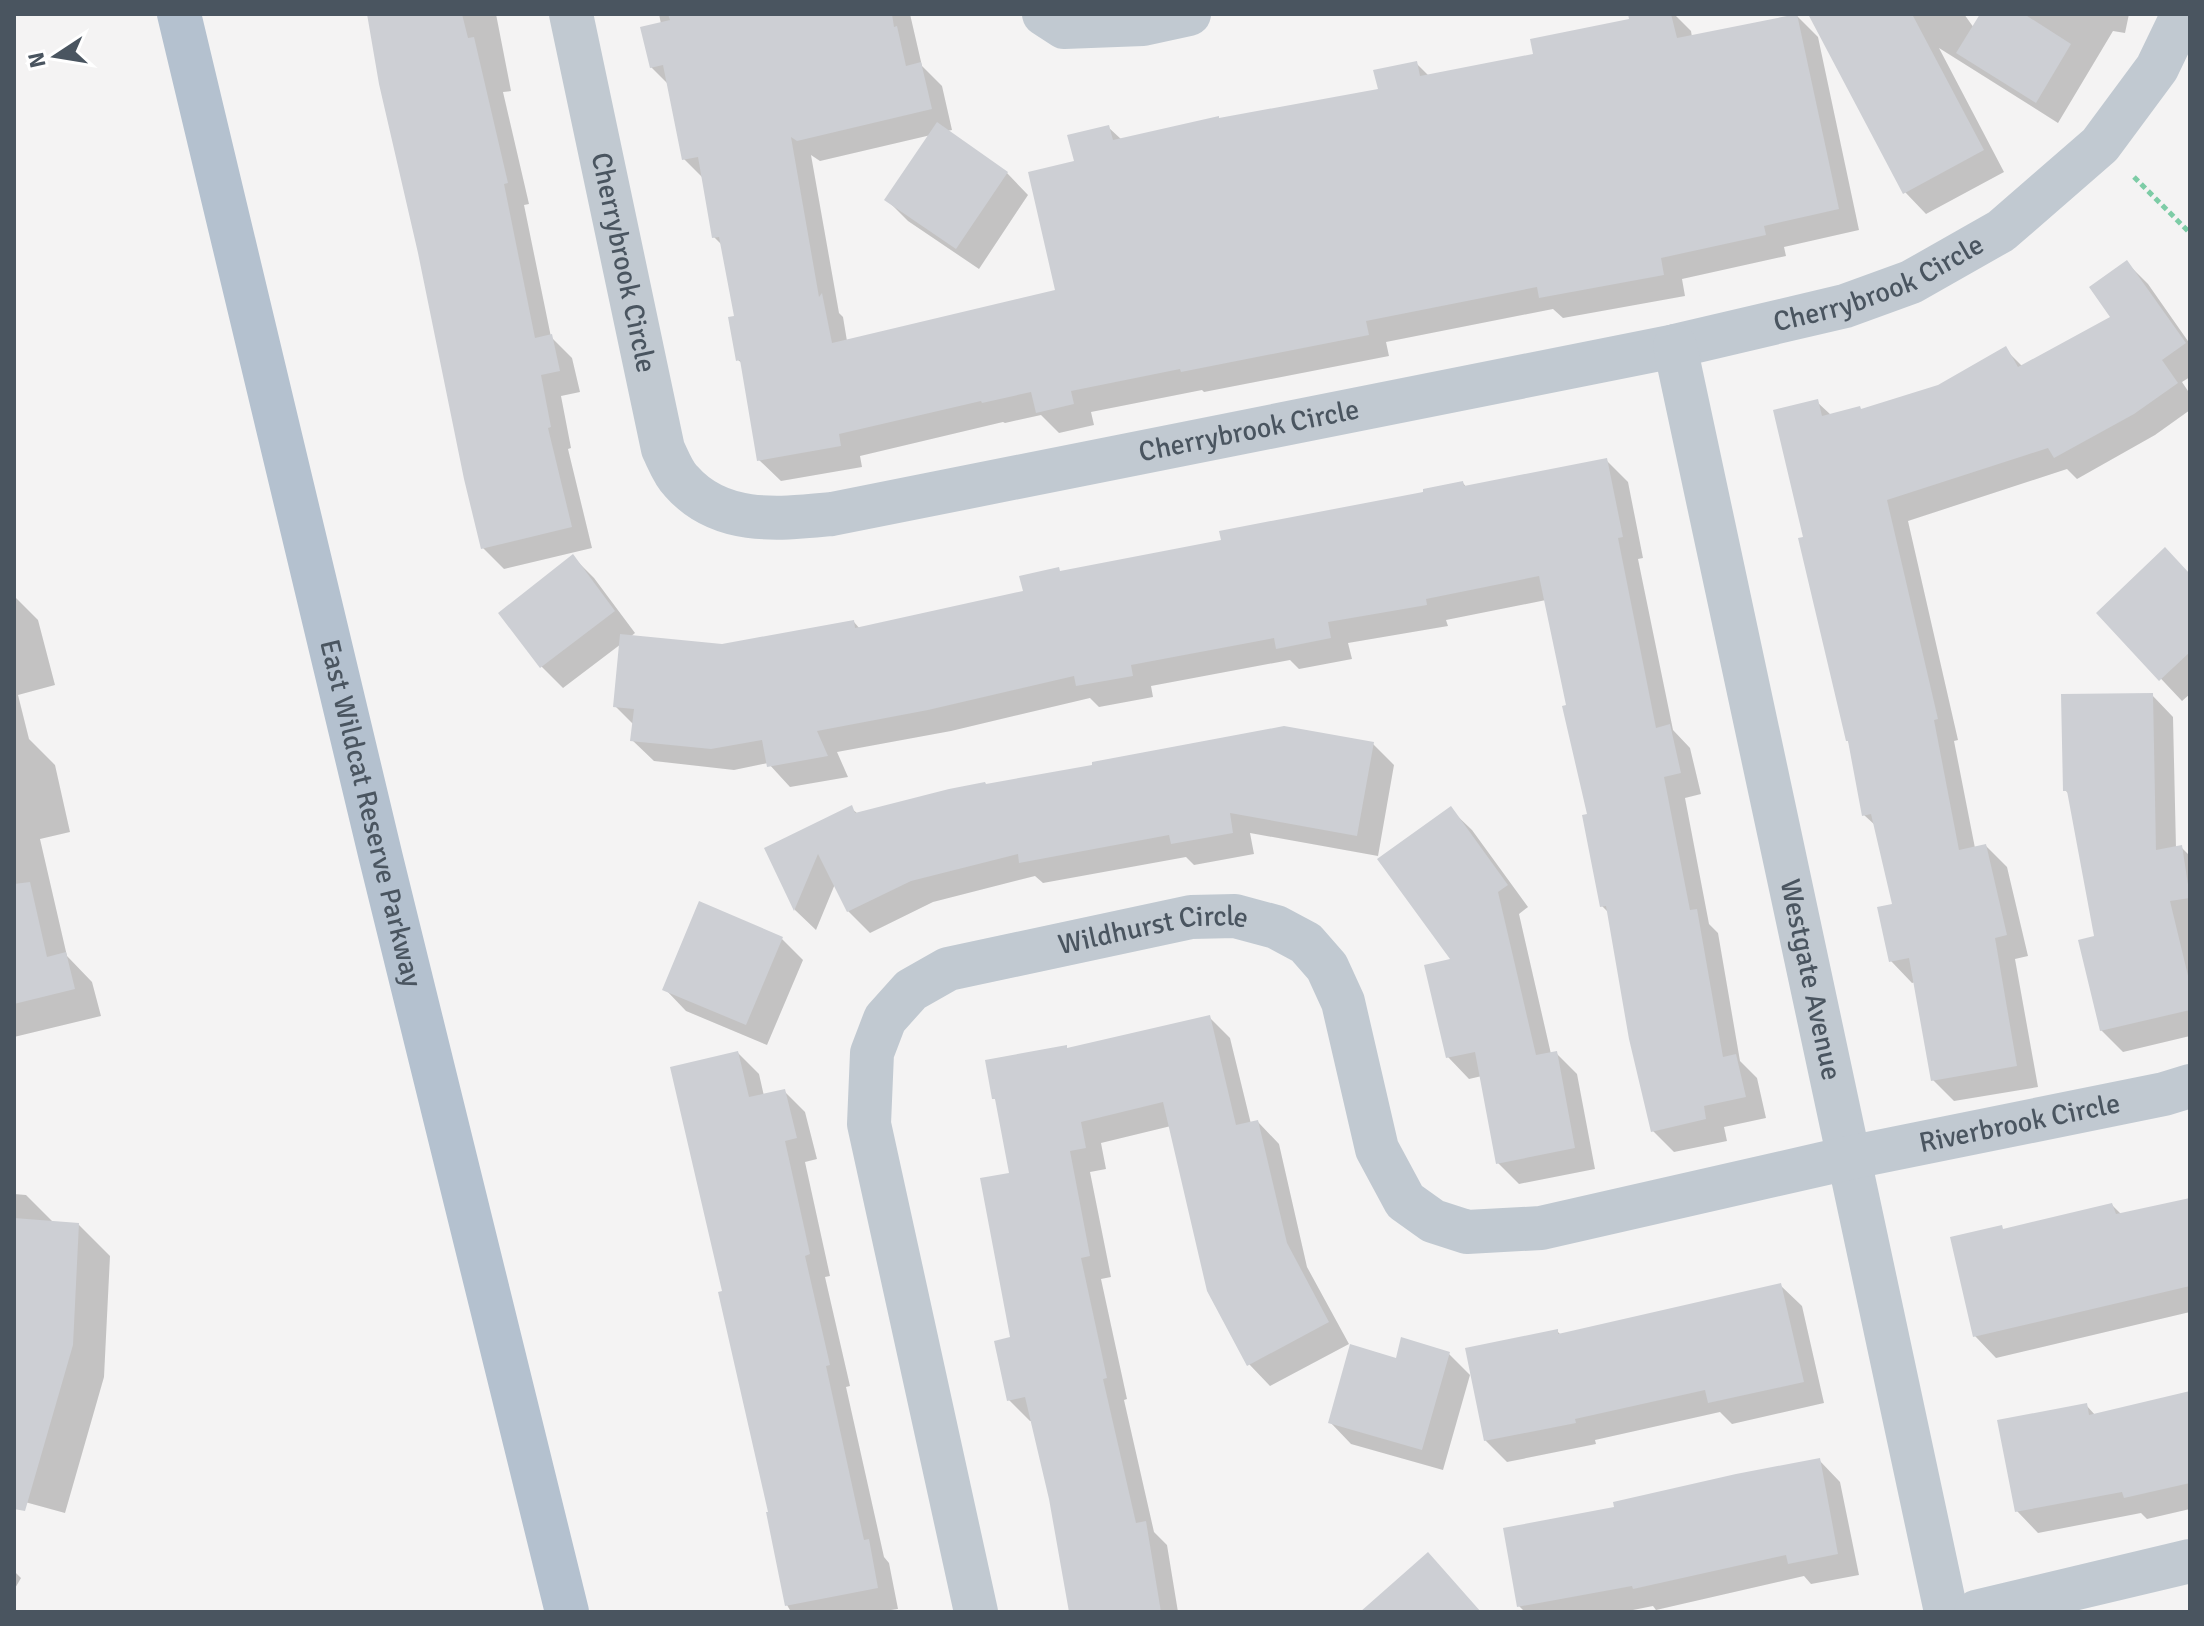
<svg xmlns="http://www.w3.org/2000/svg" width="2204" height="1626" font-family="Signika,sans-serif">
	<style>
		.shadow { fill: #0003 }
		.building { fill: #cdcfd4 }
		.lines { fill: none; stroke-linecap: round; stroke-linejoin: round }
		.path { stroke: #7dcca6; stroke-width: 5; stroke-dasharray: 6 4; stroke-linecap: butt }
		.minor { stroke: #c1c9d1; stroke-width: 44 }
		.major { stroke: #b4c1cf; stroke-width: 44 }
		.labels { text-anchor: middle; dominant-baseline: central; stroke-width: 8; stroke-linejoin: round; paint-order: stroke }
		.street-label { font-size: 28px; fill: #4a5560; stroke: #fff }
	</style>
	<rect width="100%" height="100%" fill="#f4f3f3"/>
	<!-- shadow -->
	<path class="shadow" d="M 368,14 L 496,14 L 511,91 L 503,92 L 529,204 L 524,205 L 551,337 L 572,358 L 580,392 L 561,396 L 571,448 L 568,449 L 592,548 L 504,569 L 483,548 Z
		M 659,14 L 910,14 L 922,66 L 942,86 L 952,130 L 947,131 L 1007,173 L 1028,195 L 979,269 L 908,221 L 887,200 L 931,135 L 820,161 L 811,155 L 839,313 L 843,317 L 847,341 L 1058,291 L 1076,163 L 1108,127 L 1122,140 L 1380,91 L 1416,63 L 1429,76 L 1535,55 L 1647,14 L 1674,14 L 1691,31 L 1692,37 L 1797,16 L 1818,37 L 1859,230 L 1784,247 L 1786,256 L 1682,279 L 1685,296 L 1563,318 L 1553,309 L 1386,342 L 1389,356 L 1204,392 L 1202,390 L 1091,412 L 1094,425 L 1059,433 L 1041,415 L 1005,423 L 1003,422 L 860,456 L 862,467 L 781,481 L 759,460 L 743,364 L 738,360 L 737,317 L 723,246 L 714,237 L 704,179 L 684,159 L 668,84 L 651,67 L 661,24 Z
		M 1810,14 L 1964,14 L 1974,28 L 1982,14 L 2129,14 L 2125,33 L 2113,31 L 2058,123 L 1939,48 L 2004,172 L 1926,214 L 1905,192 Z
		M 2127,263 L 2148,284 L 2190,344 L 2190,377 L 2182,382 L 2190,394 L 2190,410 L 2155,435 L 2077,479 L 2067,469 L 1908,521 L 1958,740 L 1954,741 L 1975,848 L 1986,846 L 2007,867 L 2028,956 L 2015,959 L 2038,1087 L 1954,1101 L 1933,1080 L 1916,982 L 1912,983 L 1891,961 L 1894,906 L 1876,826 L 1864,815 L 1806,539 L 1817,402 L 1831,415 L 1862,411 L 1939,386 L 2005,349 L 2023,367 L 2113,318 Z
		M 1606,460 L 1628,482 L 1643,558 L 1638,559 L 1673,730 L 1690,748 L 1701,794 L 1685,798 L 1709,924 L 1718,933 L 1740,1061 L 1757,1078 L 1766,1118 L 1724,1127 L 1727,1141 L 1674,1152 L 1653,1131 L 1609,913 L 1602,906 L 1589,816 L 1546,600 L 1446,620 L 1448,626 L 1348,643 L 1352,659 L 1299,669 L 1290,660 L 1151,686 L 1153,697 L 1099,707 L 1090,698 L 951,731 L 837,752 L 848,777 L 790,787 L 768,763 L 734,770 L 654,761 L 632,740 L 634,725 L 615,706 L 621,644 L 563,688 L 541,666 L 573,557 L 594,578 L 635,633 L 630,637 L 722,646 L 854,622 L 860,629 L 1025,592 L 1062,573 L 1223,541 L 1463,483 L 1467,488 Z
		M 2190,576 L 2190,694 L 2182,701 L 2099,613 Z
		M 14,596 L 38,620 L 55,685 L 18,695 L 29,739 L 55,765 L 70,832 L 40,839 L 67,956 L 92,982 L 101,1016 L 14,1037 Z
		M 2152,695 L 2173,717 L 2176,848 L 2181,847 L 2190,856 L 2190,1036 L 2123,1052 L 2101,1030 L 2096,938 L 2070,795 L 2065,790 Z
		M 1373,744 L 1394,765 L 1378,856 L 1250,833 L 1254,854 L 1194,865 L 1186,857 L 1043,883 L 1035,876 L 933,902 L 870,933 L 848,911 L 835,884 L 816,930 L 795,910 L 766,849 L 851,808 L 858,814 Z
		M 1450,809 L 1472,830 L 1528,907 L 1519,914 L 1551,1054 L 1556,1053 L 1577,1074 L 1595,1169 L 1519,1184 L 1498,1163 L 1482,1076 L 1469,1079 L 1448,1057 L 1453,960 Z
		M 782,939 L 803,960 L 767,1045 L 686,1011 L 665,989 Z
		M 1209,1017 L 1230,1038 L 1251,1124 L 1258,1122 L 1279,1144 L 1307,1267 L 1349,1344 L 1270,1386 L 1249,1364 L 1171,1126 L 1101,1143 L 1106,1169 L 1090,1172 L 1111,1277 L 1101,1279 L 1127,1399 L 1124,1400 L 1154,1532 L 1167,1545 L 1178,1612 L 1071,1612 L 1051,1499 L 1033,1421 L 1030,1421 L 1009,1400 L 1012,1339 L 1011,1174 L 998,1102 L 994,1098 L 1069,1050 Z
		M 738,1053 L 759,1074 L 764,1096 L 784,1091 L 805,1112 L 817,1159 L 805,1162 L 830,1276 L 825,1277 L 850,1386 L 846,1387 L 884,1557 L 889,1563 L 898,1609 L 891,1610 L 892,1612 L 791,1612 L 787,1605 L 771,1513 L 725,1292 Z
		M 14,1194 L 26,1195 L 54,1223 L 79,1225 L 110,1256 L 104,1377 L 65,1513 L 14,1499 Z
		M 2190,1200 L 2190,1312 L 1996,1358 L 1975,1336 L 2004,1231 L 2112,1205 L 2122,1215 Z
		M 1780,1285 L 1802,1306 L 1824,1403 L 1732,1424 L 1720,1412 L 1595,1440 L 1596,1444 L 1507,1462 L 1485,1440 L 1557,1331 L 1561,1335 Z
		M 1449,1354 L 1470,1375 L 1443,1470 L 1351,1444 L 1330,1422 L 1397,1360 Z
		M 2190,1395 L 2190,1509 L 2147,1519 L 2141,1513 L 2038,1533 L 2017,1511 L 2086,1405 L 2096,1416 Z
		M 1819,1460 L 1840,1482 L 1859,1575 L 1811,1584 L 1804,1576 L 1656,1610 L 1653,1606 L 1623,1612 L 1525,1612 L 1519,1606 Z
		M 14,1571 L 21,1578 L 14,1590 Z"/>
	<!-- building -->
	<path class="building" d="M 367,14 L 462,14 L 468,38 L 474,37 L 508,183 L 504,184 L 535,338 L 552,334 L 560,371 L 541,375 L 551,427 L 548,428 L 572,527 L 481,549 L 464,479 L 418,253 L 379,84 Z
		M 668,14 L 892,14 L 894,27 L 897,26 L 906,66 L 921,62 L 932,109 L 797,141 L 791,137 L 819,297 L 822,293 L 832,343 L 1055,290 L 1028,172 L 1074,161 L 1067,135 L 1109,125 L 1113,140 L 1219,116 L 1219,118 L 1378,89 L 1373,70 L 1417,61 L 1420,76 L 1533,54 L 1530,39 L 1629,19 L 1628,14 L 1671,14 L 1677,38 L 1797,14 L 1839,209 L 1764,226 L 1766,235 L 1661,258 L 1664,275 L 1539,298 L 1537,287 L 1366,321 L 1369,335 L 1181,372 L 1180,369 L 1071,391 L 1074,404 L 1036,413 L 1031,392 L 982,403 L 981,401 L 839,434 L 841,446 L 757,461 L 740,360 L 736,361 L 728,317 L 734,316 L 719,237 L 712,238 L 698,157 L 682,160 L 663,65 L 650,68 L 640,27 L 670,20 Z
		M 1808,14 L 1912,14 L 1984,150 L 1903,194 Z
		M 1980,14 L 2024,14 L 2071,44 L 2036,103 L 1956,53 Z
		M 937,122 L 1008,172 L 956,249 L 884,200 Z
		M 2127,260 L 2186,343 L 2162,360 L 2178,383 L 2134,414 L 2054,458 L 2048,448 L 1887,500 L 1938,719 L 1934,720 L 1959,850 L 1986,844 L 2007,935 L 1995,938 L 2017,1066 L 1931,1081 L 1909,958 L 1889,962 L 1877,907 L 1892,904 L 1871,814 L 1862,816 L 1848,741 L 1846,741 L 1798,538 L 1803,537 L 1773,410 L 1818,399 L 1822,416 L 1860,406 L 1861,409 L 1938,385 L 2006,346 L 2018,367 L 2110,317 L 2089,287 Z
		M 1607,458 L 1623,537 L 1618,538 L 1656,728 L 1670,724 L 1681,773 L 1664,777 L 1690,910 L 1697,909 L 1723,1057 L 1736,1054 L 1746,1097 L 1704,1106 L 1706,1119 L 1651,1132 L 1629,1039 L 1606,906 L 1600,907 L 1582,815 L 1587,814 L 1562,706 L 1566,705 L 1539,576 L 1426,599 L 1427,605 L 1328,622 L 1331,638 L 1276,649 L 1274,638 L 1131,665 L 1133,676 L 1076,686 L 1074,676 L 928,710 L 817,731 L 828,756 L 767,767 L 762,740 L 711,749 L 630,741 L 634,709 L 613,707 L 620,634 L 722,644 L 854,620 L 855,628 L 1023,591 L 1019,576 L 1059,567 L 1060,571 L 1221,540 L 1219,531 L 1423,492 L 1423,489 L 1463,481 L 1464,486 Z
		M 2165,547 L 2190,574 L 2190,652 L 2159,681 L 2096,613 Z
		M 573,554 L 615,611 L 540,668 L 498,613 Z
		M 2153,693 L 2156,850 L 2182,845 L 2190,898 L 2170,901 L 2190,984 L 2190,1010 L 2100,1031 L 2078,940 L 2094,936 L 2067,791 L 2063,791 L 2061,694 Z
		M 1284,726 L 1374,742 L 1357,836 L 1230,813 L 1233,833 L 1171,844 L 1169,835 L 1019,863 L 1018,854 L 911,881 L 847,912 L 818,854 L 794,911 L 764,848 L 852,805 L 855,813 L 949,789 L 985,782 L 986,784 L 1092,765 L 1092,762 Z
		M 1451,806 L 1508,885 L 1498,892 L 1536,1055 L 1557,1051 L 1575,1148 L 1496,1164 L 1475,1052 L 1446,1058 L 1424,965 L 1450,959 L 1377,859 Z
		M 30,882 L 47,957 L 66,952 L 75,989 L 14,1004 L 14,884 Z
		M 699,901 L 783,937 L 746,1025 L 662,990 Z
		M 1210,1015 L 1236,1125 L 1258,1120 L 1287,1243 L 1329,1322 L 1247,1366 L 1207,1291 L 1163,1102 L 1081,1122 L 1086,1148 L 1070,1151 L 1090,1256 L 1081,1258 L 1107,1378 L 1103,1379 L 1136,1523 L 1146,1521 L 1161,1612 L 1069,1612 L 1049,1499 L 1025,1397 L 1007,1401 L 994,1341 L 1010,1337 L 980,1178 L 1009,1173 L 995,1099 L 992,1099 L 985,1060 L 1067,1045 L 1067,1048 Z
		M 738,1051 L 749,1097 L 785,1089 L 797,1138 L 785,1141 L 810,1254 L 805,1256 L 830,1365 L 826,1366 L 864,1540 L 869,1539 L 878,1588 L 785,1606 L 766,1512 L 768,1512 L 718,1292 L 722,1291 L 670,1067 Z
		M 2190,1198 L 2190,1286 L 1973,1337 L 1950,1237 L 2002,1225 L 2003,1229 L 2112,1203 L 2116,1214 Z
		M 14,1218 L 79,1223 L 73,1345 L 25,1511 L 14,1509 Z
		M 1781,1283 L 1804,1382 L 1708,1403 L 1705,1390 L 1575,1419 L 1576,1423 L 1484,1441 L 1465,1348 L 1558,1329 L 1558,1334 Z
		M 1401,1337 L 1450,1352 L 1422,1450 L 1328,1423 L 1350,1344 L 1396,1358 Z
		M 2190,1391 L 2190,1483 L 2124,1498 L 2122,1492 L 2015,1512 L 1997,1420 L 2087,1403 L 2089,1415 Z
		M 1820,1458 L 1838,1554 L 1788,1564 L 1786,1555 L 1633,1589 L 1632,1586 L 1517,1607 L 1503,1528 L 1614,1507 L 1613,1502 L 1736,1474 Z
		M 1428,1552 L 1481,1612 L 1360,1612 Z"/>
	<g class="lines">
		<!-- path -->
		<path class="path" d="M 2134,177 L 2190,233"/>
		<!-- minor -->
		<g class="minor">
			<path id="s1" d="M 571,14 L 663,449 C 668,459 673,473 681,481 C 720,526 779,519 832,514 L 1675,346 L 1845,306 L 1911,282 L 2001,231 L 2100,145 L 2157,68 L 2183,14"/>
			<path d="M 1044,14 L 1064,27 L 1143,24 L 1189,14"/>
			<path id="s2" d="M 1675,346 L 1946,1612"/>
			<path id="s3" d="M 976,1612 L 869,1124 L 872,1053 L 885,1019 L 911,990 L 948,969 L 1191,917 L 1235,916 L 1276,927 L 1306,943 L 1327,967 L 1343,1002 L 1377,1149 L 1405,1201 L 1433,1221 L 1467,1232 L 1541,1228 L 1848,1158 L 2164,1094 L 2190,1086"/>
			<path d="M 1976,1612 L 2190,1561"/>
		</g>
		<!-- major -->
		<path class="major" id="s4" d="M 179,14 L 381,858 L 567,1612"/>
	</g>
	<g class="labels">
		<!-- street labels -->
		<g class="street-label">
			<text stroke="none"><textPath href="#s1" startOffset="254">Cherrybrook Circle</textPath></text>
			<text stroke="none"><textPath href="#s1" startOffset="1716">Cherrybrook Circle</textPath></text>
			<text stroke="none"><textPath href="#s1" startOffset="1068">Cherrybrook Circle</textPath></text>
			<text stroke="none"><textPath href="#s4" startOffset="822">East Wildcat Reserve Parkway</textPath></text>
			<text stroke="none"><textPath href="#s3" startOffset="898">Wildhurst Circle</textPath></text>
			<text stroke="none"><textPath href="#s2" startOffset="648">Westgate Avenue</textPath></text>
			<text stroke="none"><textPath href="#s3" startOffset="1972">Riverbrook Circle</textPath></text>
		</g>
	</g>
	<!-- border -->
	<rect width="2204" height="1626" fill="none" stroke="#4a5560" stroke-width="32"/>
	<!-- north arrow -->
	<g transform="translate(56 56) rotate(258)" stroke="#ffffff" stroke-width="6" paint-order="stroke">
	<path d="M0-6L14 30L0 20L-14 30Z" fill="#4a5560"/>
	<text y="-12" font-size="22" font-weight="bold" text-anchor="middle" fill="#4a5560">N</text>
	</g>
</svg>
